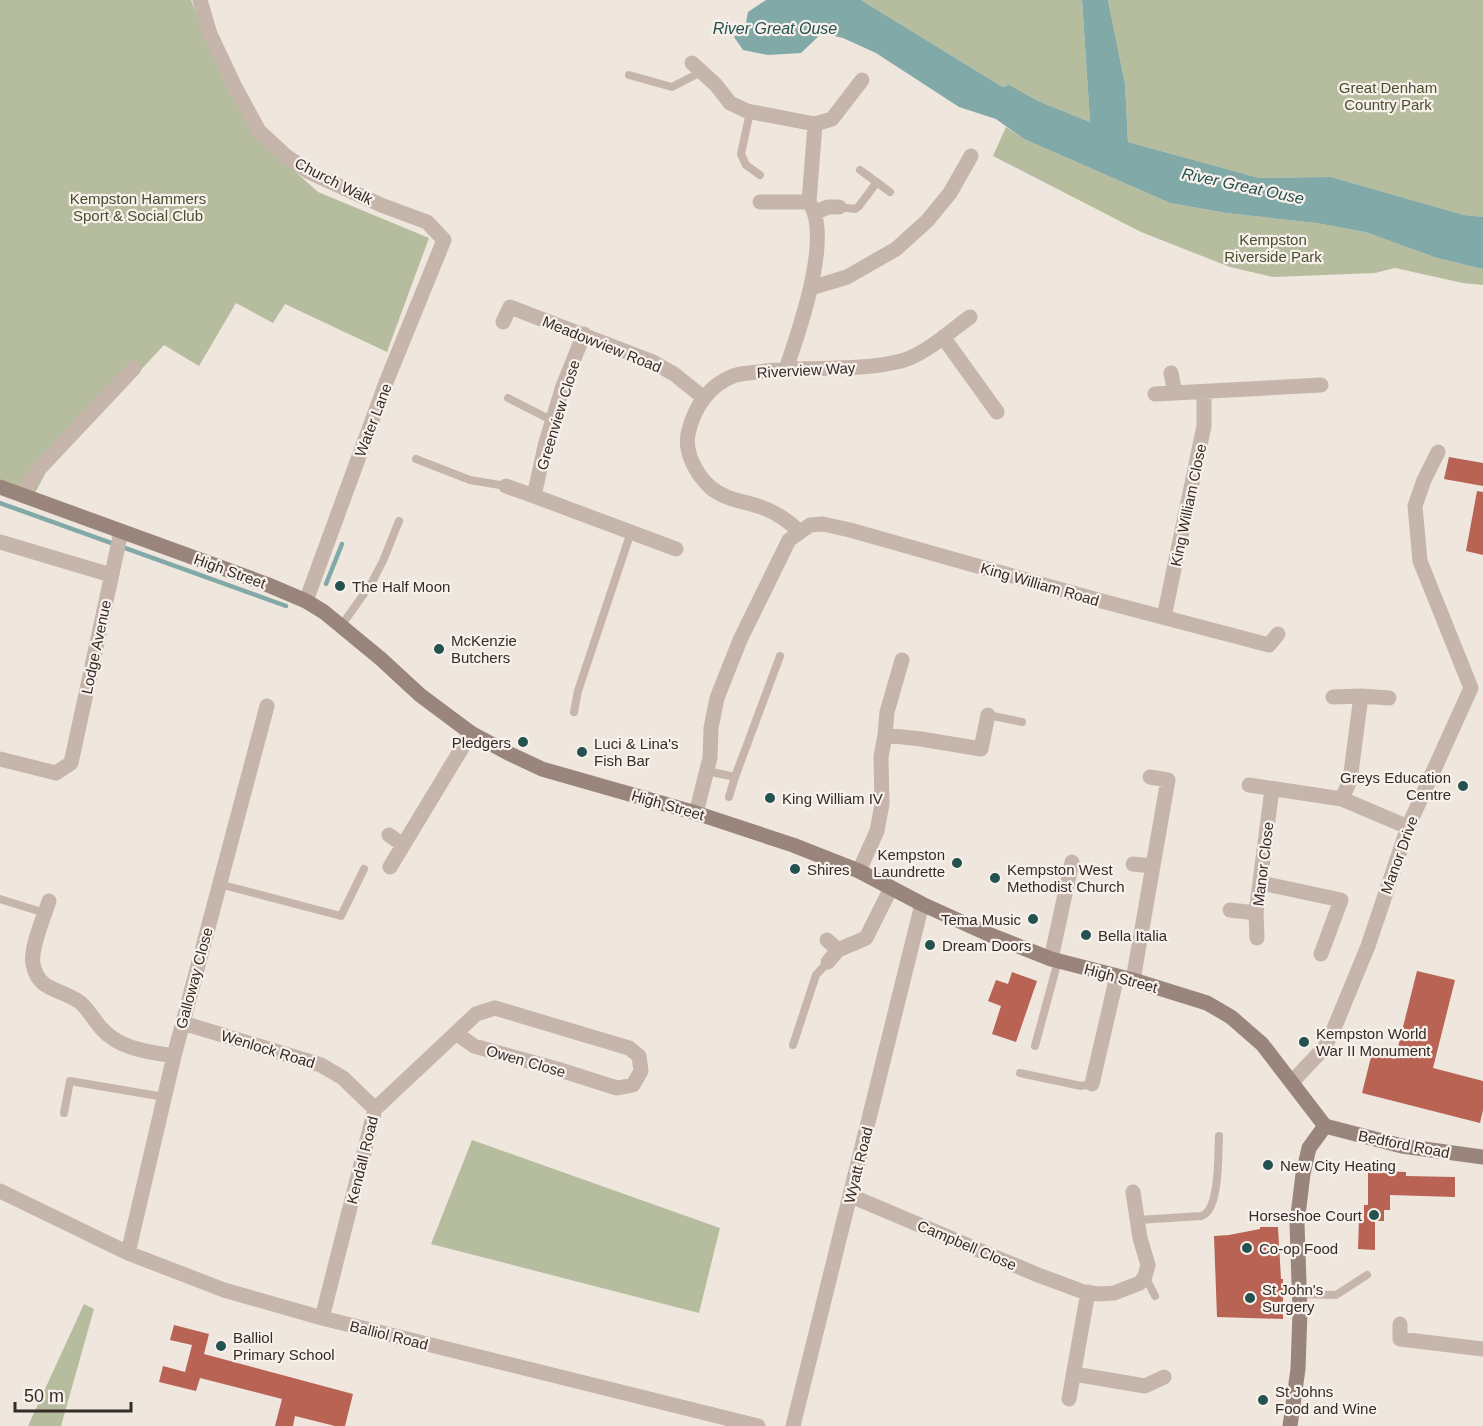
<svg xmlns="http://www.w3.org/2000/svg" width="1483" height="1426" font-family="Helvetica,sans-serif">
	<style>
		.green { fill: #b6bd9f }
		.water { fill: #80a9a8 }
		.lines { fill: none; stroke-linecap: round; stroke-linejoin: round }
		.stream { stroke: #80a9a8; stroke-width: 4.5 }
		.building { fill: #b86353 }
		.lane { stroke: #c6b5ab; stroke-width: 8 }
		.street { stroke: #c6b5ab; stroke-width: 15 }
		.secondary { stroke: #9a857d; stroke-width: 15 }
		.poi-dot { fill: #245251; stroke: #f8f0ea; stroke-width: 2 }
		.labels { text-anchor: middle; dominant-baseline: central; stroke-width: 4.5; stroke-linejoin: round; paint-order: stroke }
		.park-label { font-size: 15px; fill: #475030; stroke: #f8f0ea }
		.street-label { font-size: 15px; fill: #352c29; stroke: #f8f0ea }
		.poi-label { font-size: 15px; fill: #352c29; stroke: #f8f0ea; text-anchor: start }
		.water-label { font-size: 16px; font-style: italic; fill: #245251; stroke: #f8f0ea }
	</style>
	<rect width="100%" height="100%" fill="#efe6de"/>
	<!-- green -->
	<path class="green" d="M 0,0 L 191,0 L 216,61 L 255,135 L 318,192 L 429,238 L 387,352 L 285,304 L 273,323 L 236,303 L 199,366 L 164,345 L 46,472 L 35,493 L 0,480 Z
		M 861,0 L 1082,0 L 1090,122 L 1038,101 L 1008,84 L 1005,87 L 1001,86 Z
		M 1108,0 L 1483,0 L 1483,217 L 1464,215 L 1331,177 L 1259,178 L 1128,142 L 1125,84 Z
		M 1006,127 L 1024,139 L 1170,203 L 1226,213 L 1316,223 L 1365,232 L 1437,258 L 1483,269 L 1483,285 L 1463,283 L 1395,268 L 1375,273 L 1273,277 L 1230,267 L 1141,232 L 993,156 Z
		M 472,1140 L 720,1228 L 699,1313 L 431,1244 Z
		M 84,1304 L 94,1309 L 61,1426 L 28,1426 Z"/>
	<!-- water -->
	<path class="water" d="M 766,0 L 861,0 L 1001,86 L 1005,87 L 1008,84 L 1038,101 L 1090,122 L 1082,0 L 1108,0 L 1125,84 L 1128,142 L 1259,178 L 1331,177 L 1464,215 L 1483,217 L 1483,269 L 1437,258 L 1365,232 L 1316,223 L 1226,213 L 1170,203 L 1024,139 L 996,119 L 959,107 L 876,53 L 843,38 L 822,33 L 801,53 L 768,55 L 743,50 L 734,37 L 745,28 L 748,12 Z"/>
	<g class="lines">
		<!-- stream -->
		<path class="stream" d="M 0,503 L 286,606
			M 326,584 L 342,544"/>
	</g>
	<!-- building -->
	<path class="building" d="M 1449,457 L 1483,463 L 1483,486 L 1444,479 Z
		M 1477,491 L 1483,492 L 1483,555 L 1466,551 Z
		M 1417,971 L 1455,980 L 1433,1068 L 1483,1081 L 1483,1110 L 1480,1123 L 1362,1093 L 1372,1053 L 1395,1059 Z
		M 1012,972 L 1037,981 L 1016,1042 L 992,1034 L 1001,1006 L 988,1001 L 996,980 L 1008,984 Z
		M 1368,1171 L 1406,1172 L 1406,1176 L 1455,1177 L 1455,1197 L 1390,1195 L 1390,1210 L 1384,1210 L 1384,1221 L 1375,1221 L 1375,1250 L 1358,1249 L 1359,1220 L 1364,1220 L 1364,1205 L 1368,1205 Z
		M 1260,1227 L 1278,1227 L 1281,1279 L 1283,1279 L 1283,1319 L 1217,1317 L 1214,1236 L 1229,1235 L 1260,1229 Z
		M 174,1325 L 209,1334 L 204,1354 L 353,1394 L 345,1426 L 335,1426 L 295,1416 L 293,1426 L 275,1426 L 282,1399 L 200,1378 L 196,1391 L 159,1382 L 163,1366 L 185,1372 L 192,1345 L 170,1340 Z"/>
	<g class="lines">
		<!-- lane -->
		<path class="lane" d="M 629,75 L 672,87 L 701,72
			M 750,112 L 741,154 L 746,165 L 760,175
			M 860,170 L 890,192
			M 839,207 L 855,209 L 859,206 L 877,182
			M 508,398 L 553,421
			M 416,459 L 470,480 L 506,486
			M 341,626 L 371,584 L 383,561 L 399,521
			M 574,712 L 578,691 L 631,532
			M 988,715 L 1022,722
			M 707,771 L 735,777 L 780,656
			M 729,797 L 735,777
			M 219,884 L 341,916 L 364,869
			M 0,899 L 45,913
			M 793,1045 L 816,975 L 828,962
			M 1035,1046 L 1058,961
			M 1020,1073 L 1081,1086 L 1092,1084
			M 64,1113 L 70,1081 L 164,1097
			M 1138,1220 L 1201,1216 C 1220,1212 1218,1153 1219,1136
			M 1145,1276 L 1155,1296
			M 1299,1294 L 1336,1295 L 1367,1275"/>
		<!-- street -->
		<path class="street" d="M 200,0 L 210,34 L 234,85 L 259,131 L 286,156 L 309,172 L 381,205 L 427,222 L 444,240 L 387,380 L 306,601
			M 692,63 L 716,85 L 730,103 L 747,111 L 815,124 L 809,202 C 833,236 799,331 786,369
			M 815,124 L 832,119 L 862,80
			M 760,202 L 809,202
			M 816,212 L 828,207 L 839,207
			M 811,288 L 847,277 L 896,249 L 927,221 L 950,193 L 971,156
			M 503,322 L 510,307 L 653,362 L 674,374 L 704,398
			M 943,337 L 997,412
			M 1171,373 L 1175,393
			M 1155,394 L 1321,385
			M 506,486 L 534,496 L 545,446 L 563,386 L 584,334
			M 24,496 L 29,482 L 39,469 L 134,368
			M 534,496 L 676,549
			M 799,531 C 787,520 776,512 761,507 C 744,501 725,500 710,487 C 695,473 683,450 689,430 C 695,406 710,385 733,376 C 743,372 755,373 765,371 C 811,366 856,372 901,361 C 926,354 950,331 970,317
			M 0,542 L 111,575
			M 1164,617 L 1204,426 L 1204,392
			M 1333,697 L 1361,696 L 1389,698
			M 885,735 L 887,712 L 902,660
			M 0,759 L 56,773 L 71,763 L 121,532
			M 1249,785 L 1342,799 L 1408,827
			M 1342,799 L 1350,780 L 1361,696
			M 696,813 L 710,758 L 711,728 L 717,698 L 740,640 L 789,540 L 810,525 L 823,524 L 850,530 L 1094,599 L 1269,645 L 1278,634
			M 389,835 L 403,845
			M 1133,864 L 1152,866
			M 390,867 L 471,733
			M 859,871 L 877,831 L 882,804 L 881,757 L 885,735 L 921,739 L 981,749 L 988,715
			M 1261,883 L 1341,900 L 1321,954
			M 49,901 C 44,917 30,948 33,964 C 38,989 55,988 73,998 C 86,1004 92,1018 101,1028 C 119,1049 149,1052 174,1056
			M 1230,910 L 1256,913
			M 1257,938 L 1256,913 L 1272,789
			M 827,940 L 838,950
			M 1051,959 L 1072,862
			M 828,962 L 838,950 L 866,938 L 891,888
			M 1133,980 L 1168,780 L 1150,777
			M 495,1008 L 629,1048 L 639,1056 L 641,1071 L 633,1085 L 617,1088 L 557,1069 L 474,1046 L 456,1033 L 476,1014 Z
			M 183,1023 L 321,1065 L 343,1078 L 375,1109
			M 1292,1082 L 1324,1048 L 1333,1031 L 1368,946 L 1408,827 L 1471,688 L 1420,561 L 1415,506 L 1424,480 L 1438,452
			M 1092,1084 L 1117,976
			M 0,1191 L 128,1253 L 224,1290 L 322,1318 L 758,1426
			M 851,1196 L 1038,1275 L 1084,1292 L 1099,1294 L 1114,1293 L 1140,1283 L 1145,1276 L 1148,1265 L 1140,1238 L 1133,1192
			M 128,1253 L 174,1056 L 267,706
			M 322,1318 L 375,1109 L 456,1033
			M 1400,1324 L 1400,1339 L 1483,1349
			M 1074,1374 L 1145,1386 L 1164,1377
			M 1069,1399 L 1088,1292
			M 793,1426 L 922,904"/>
		<!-- secondary -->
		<path class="secondary" d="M 0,487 L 266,584 L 306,601 L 324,612 L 381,659 L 420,695 L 471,733 L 508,753 L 542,769 L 696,813 L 793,845 L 859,871 L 922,904 L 988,934 L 1051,959 L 1133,980 L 1207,1003 L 1231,1017 L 1262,1044 L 1325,1126
			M 1325,1126 L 1402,1146 L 1483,1157
			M 1290,1426 L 1298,1369 L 1300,1312 L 1297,1223 L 1303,1174 L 1309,1148 L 1325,1126"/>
	</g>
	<!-- markers -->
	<g class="poi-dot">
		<circle cx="340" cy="586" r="6"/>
		<circle cx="439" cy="649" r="6"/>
		<circle cx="523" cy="742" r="6"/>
		<circle cx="582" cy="752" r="6"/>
		<circle cx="1463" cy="786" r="6"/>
		<circle cx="770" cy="798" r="6"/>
		<circle cx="957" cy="863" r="6"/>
		<circle cx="795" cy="869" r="6"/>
		<circle cx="995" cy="878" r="6"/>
		<circle cx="1033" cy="919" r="6"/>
		<circle cx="1086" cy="935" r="6"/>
		<circle cx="930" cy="945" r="6"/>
		<circle cx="1304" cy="1042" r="6"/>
		<circle cx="1268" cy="1165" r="6"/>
		<circle cx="1374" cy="1215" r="6"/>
		<circle cx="1247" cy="1248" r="6"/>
		<circle cx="1250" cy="1298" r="6"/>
		<circle cx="221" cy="1346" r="6"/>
		<circle cx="1263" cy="1400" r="6"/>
	</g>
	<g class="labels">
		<!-- park labels -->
		<g class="park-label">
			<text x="1388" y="87">Great Denham<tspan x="1388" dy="17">Country Park</tspan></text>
			<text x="138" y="198">Kempston Hammers<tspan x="138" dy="17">Sport &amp; Social Club</tspan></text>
			<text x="1273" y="239">Kempston<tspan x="1273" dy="17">Riverside Park</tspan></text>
		</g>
		<!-- street labels -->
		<g class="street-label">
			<text transform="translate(334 181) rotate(27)">Church Walk</text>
			<text transform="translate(602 344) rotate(22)">Meadowview Road</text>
			<text transform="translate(806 370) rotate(-3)">Riverview Way</text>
			<text transform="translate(558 415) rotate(-73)">Greenview Close</text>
			<text transform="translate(373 420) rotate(-69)">Water Lane</text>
			<text transform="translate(1188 505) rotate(-78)">King William Close</text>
			<text transform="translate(230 571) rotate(20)">High Street</text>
			<text transform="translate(1040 584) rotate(16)">King William Road</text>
			<text transform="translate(96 647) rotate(-78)">Lodge Avenue</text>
			<text transform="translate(668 805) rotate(16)">High Street</text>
			<text transform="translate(1399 855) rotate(-70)">Manor Drive</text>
			<text transform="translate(1263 864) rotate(-83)">Manor Close</text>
			<text transform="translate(194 978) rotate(-75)">Galloway Close</text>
			<text transform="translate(1121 978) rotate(15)">High Street</text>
			<text transform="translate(268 1049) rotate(17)">Wenlock Road</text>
			<text transform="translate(526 1061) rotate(16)">Owen Close</text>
			<text transform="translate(1404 1144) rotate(11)">Bedford Road</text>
			<text transform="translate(362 1160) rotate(-76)">Kendall Road</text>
			<text transform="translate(858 1165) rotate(-76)">Wyatt Road</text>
			<text transform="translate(967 1245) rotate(23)">Campbell Close</text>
			<text transform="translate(389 1335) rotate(14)">Balliol Road</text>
		</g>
		<!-- poi labels -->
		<g class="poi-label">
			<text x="352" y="586">The Half Moon</text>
			<text x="451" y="640">McKenzie<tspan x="451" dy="17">Butchers</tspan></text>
			<text x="511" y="742" text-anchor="end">Pledgers</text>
			<text x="594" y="743">Luci &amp; Lina's<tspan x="594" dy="17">Fish Bar</tspan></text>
			<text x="1451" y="777" text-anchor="end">Greys Education<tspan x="1451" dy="17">Centre</tspan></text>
			<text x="782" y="798">King William IV</text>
			<text x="945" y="854" text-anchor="end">Kempston<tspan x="945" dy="17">Laundrette</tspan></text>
			<text x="807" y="869">Shires</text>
			<text x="1007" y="869">Kempston West<tspan x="1007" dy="17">Methodist Church</tspan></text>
			<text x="1021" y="919" text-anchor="end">Tema Music</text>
			<text x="1098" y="935">Bella Italia</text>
			<text x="942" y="945">Dream Doors</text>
			<text x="1316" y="1033">Kempston World<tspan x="1316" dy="17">War II Monument</tspan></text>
			<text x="1280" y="1165">New City Heating</text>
			<text x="1362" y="1215" text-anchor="end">Horseshoe Court</text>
			<text x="1259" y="1248">Co-op Food</text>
			<text x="1262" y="1289">St John's<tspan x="1262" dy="17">Surgery</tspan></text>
			<text x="233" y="1337">Balliol<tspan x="233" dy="17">Primary School</tspan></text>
			<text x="1275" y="1391">St Johns<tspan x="1275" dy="17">Food and Wine</tspan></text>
		</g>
		<!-- water labels -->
		<g class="water-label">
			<text x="775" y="28">River Great Ouse</text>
			<text transform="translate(1243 186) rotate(12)">River Great Ouse</text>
		</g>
	</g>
	<!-- scale -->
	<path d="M15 1402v9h116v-9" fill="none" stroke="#352c29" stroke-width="3"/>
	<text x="24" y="1402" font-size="18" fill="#352c29" stroke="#f8f0ea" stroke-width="4.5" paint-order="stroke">50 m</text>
</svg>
